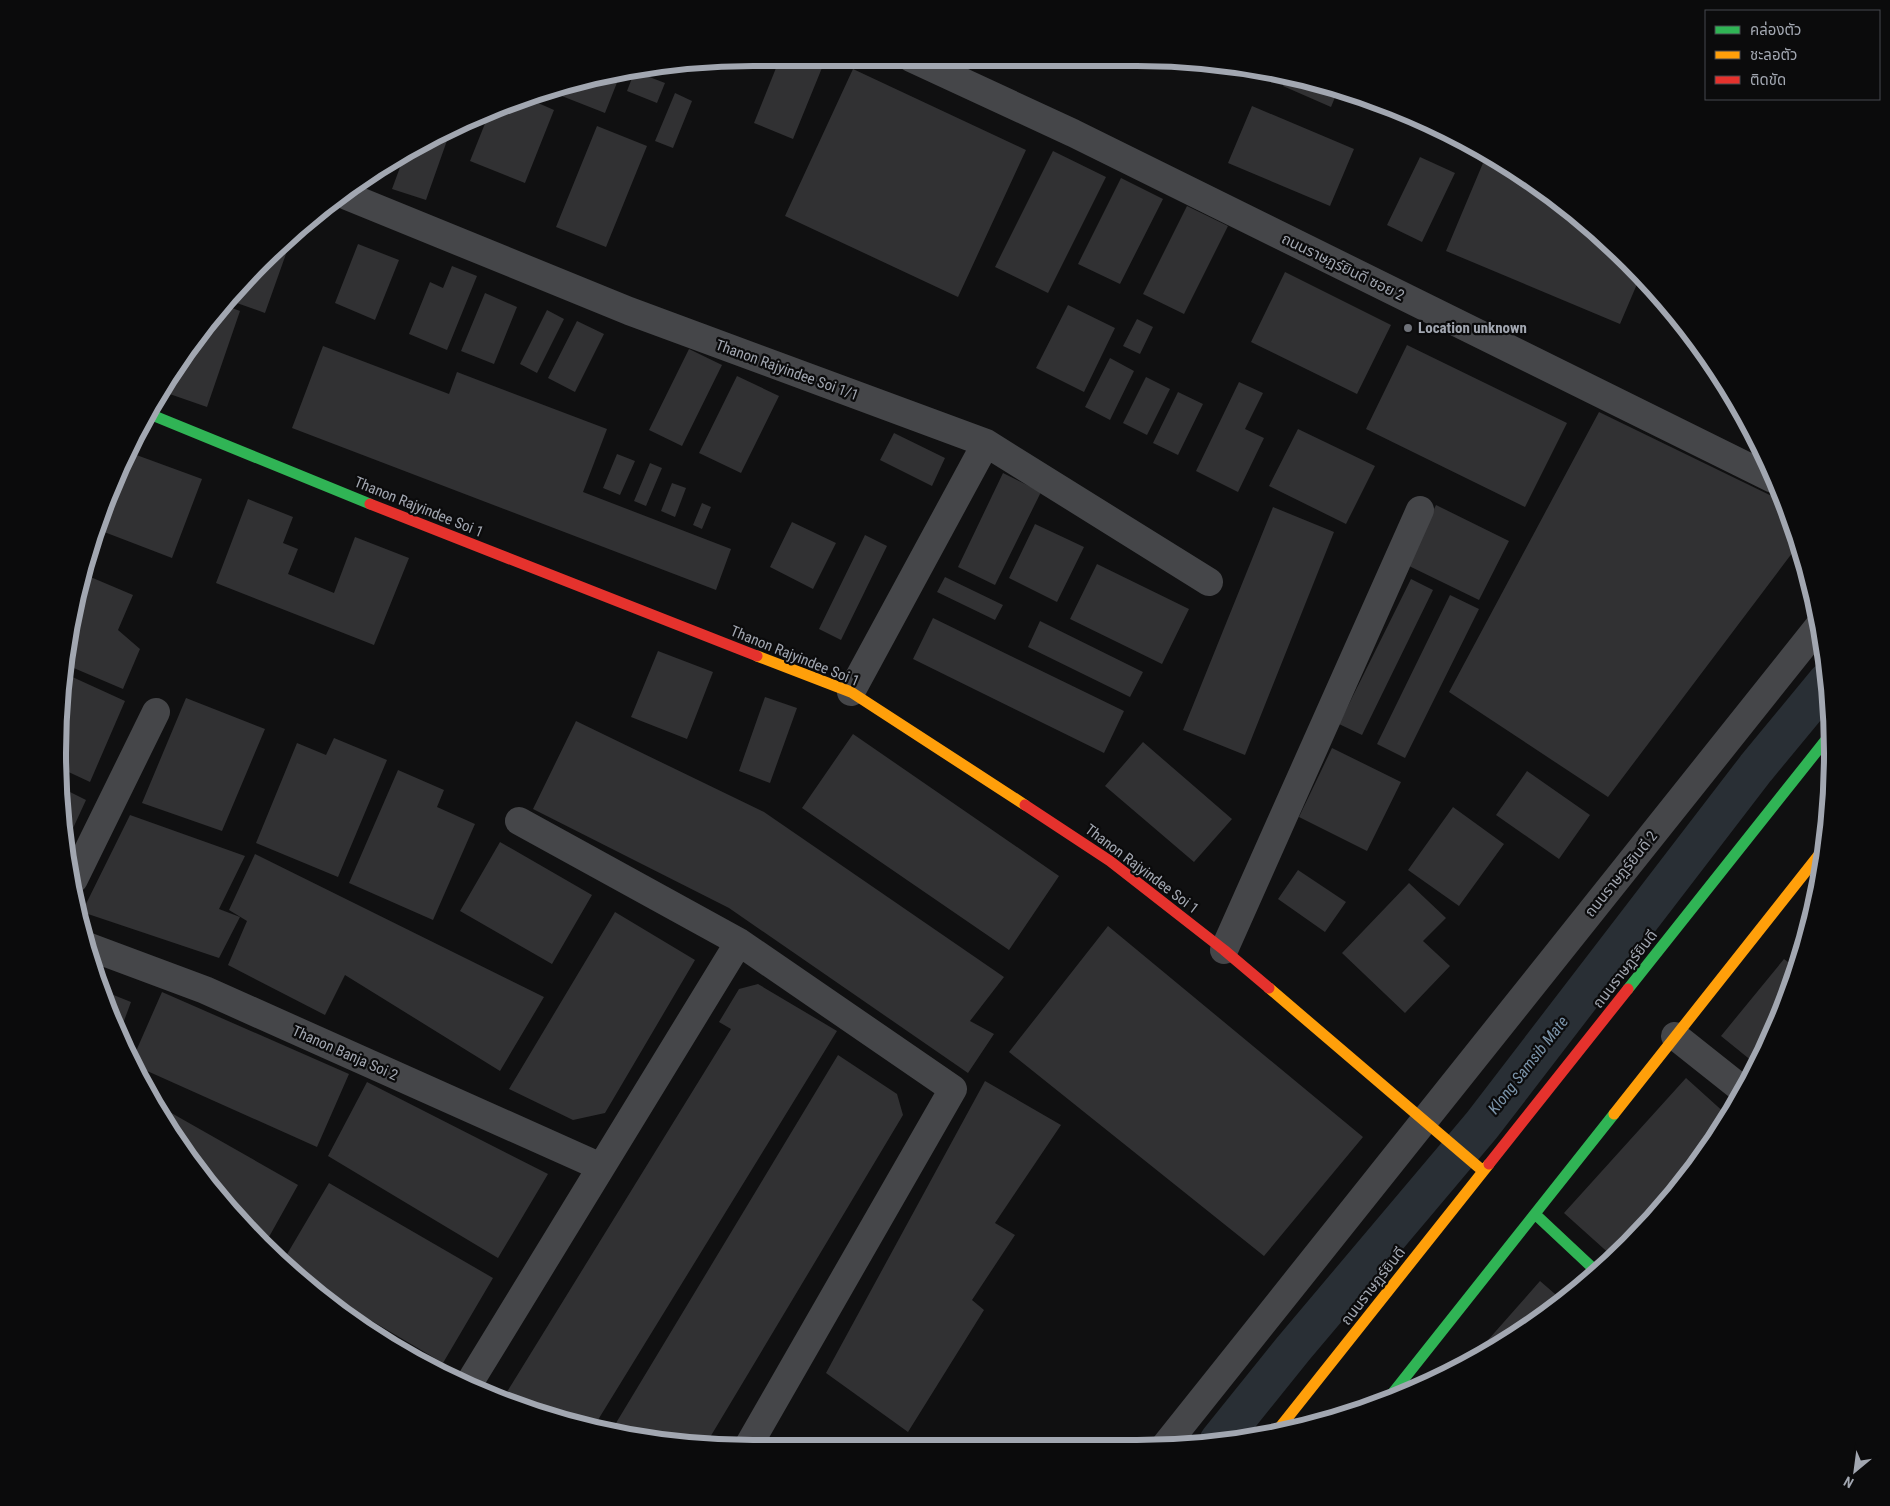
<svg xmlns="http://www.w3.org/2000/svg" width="1890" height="1506" font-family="'Roboto Condensed','Noto Sans Thai',sans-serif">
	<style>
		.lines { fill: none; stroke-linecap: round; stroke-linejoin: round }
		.canal { stroke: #292f35; stroke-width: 39 }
		.building { fill: #313133 }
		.street { stroke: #454649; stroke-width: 28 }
		.fast { stroke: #30b455; stroke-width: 11 }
		.slow { stroke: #ff9f0a; stroke-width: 11 }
		.jam { stroke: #e5322d; stroke-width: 11 }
		.poi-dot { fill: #6f7279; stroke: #0b0b0c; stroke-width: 2 }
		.labels { text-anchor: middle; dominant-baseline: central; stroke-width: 4.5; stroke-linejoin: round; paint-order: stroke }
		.street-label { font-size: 15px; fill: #a2a7b1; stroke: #0b0b0c }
		.poi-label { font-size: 15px; font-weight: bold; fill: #a2a7b1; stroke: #0b0b0c; text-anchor: start }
		.water-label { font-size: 16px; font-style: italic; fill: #7b94aa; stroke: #0b0b0c }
		.rim { fill: none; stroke: #a2a7b1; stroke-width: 6 }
	</style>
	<rect width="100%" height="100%" fill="#101011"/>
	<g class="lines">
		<!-- canal -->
		<path class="canal" d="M 1219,1441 L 1293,1349 L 1482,1125 L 1756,768 L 1827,682"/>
	</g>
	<!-- building -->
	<path class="building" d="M 780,58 L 826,58 L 793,139 L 754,123 Z
		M 853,69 L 1026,150 L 958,297 L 785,216 Z
		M 634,73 L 639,73 L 665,83 L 657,103 L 627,91 Z
		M 620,75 L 605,113 L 549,91 L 573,81 Z
		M 1286,80 L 1338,90 L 1331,107 L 1283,86 Z
		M 675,93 L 692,101 L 673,148 L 655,141 Z
		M 529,99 L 554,110 L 525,183 L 470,161 L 488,116 Z
		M 1252,106 L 1354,149 L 1330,206 L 1228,163 Z
		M 597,126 L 647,146 L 606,247 L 556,227 Z
		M 450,132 L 426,200 L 392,189 L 406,151 Z
		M 1053,151 L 1106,177 L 1048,293 L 995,267 Z
		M 1420,157 L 1455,173 L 1422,242 L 1387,225 Z
		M 1483,163 L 1529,183 L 1595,230 L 1640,277 L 1620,324 L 1446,251 Z
		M 1121,178 L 1163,199 L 1120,284 L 1078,264 Z
		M 1187,206 L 1228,226 L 1184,314 L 1143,294 Z
		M 292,237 L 265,313 L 234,302 L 238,291 L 261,261 Z
		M 358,244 L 399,260 L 375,320 L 335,303 Z
		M 452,266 L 477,276 L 447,350 L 409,334 L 430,282 L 443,288 Z
		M 1285,272 L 1391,325 L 1357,394 L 1251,342 Z
		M 485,293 L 517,307 L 494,364 L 461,351 Z
		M 1068,305 L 1115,328 L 1084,392 L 1036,368 Z
		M 227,306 L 240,311 L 207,407 L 161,391 Z
		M 547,310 L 564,319 L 537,373 L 520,364 Z
		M 1137,319 L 1153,327 L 1140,354 L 1123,346 Z
		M 577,321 L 604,334 L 575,392 L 548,378 Z
		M 1407,345 L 1567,423 L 1525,507 L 1366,429 Z
		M 323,346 L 449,394 L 457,372 L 607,429 L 583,492 L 731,549 L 716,590 L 292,428 Z
		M 689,349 L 722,365 L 682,446 L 649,430 Z
		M 1110,358 L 1134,371 L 1110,420 L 1085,407 Z
		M 737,376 L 779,396 L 741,473 L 699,453 Z
		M 1146,377 L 1170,389 L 1147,435 L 1123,423 Z
		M 1239,382 L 1263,393 L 1245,429 L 1264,438 L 1238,492 L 1196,471 Z
		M 1178,392 L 1203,404 L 1178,455 L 1153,443 Z
		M 1599,412 L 1782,501 L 1796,530 L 1799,544 L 1608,797 L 1449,692 Z
		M 1298,429 L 1375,466 L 1346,524 L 1269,486 Z
		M 894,433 L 945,458 L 932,486 L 880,460 Z
		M 131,453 L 202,479 L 172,558 L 99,530 Z
		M 617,454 L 635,461 L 620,495 L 603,488 Z
		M 650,463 L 662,468 L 646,506 L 634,501 Z
		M 1003,473 L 1041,492 L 995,585 L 958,567 Z
		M 672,483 L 686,488 L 675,517 L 661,511 Z
		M 248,499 L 293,517 L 283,543 L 298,549 L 288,574 L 334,593 L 355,537 L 409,558 L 374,645 L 216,583 Z
		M 702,503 L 711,507 L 702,529 L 693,525 Z
		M 1436,505 L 1509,541 L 1479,600 L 1407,565 Z
		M 1273,507 L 1334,532 L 1245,755 L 1183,730 Z
		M 792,522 L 836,543 L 813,589 L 770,567 Z
		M 1035,524 L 1084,547 L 1057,602 L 1009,578 Z
		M 865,535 L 887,546 L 841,640 L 819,629 Z
		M 1097,564 L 1189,609 L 1162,664 L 1070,619 Z
		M 81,573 L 133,595 L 118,630 L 140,649 L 123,689 L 69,666 Z
		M 945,577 L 1003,605 L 995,620 L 937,592 Z
		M 1411,579 L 1433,590 L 1362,735 L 1339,724 Z
		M 1450,595 L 1479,609 L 1405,758 L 1377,744 Z
		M 933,618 L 1124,711 L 1104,753 L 913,659 Z
		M 1040,621 L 1143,672 L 1130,697 L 1028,647 Z
		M 658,651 L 713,672 L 687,739 L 631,717 Z
		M 68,675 L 125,701 L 90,782 L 60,768 L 58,753 Z
		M 765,697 L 797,708 L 770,783 L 739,771 Z
		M 186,698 L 265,729 L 222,831 L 142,803 Z
		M 576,721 L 764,812 L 1004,977 L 970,1021 L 994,1034 L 968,1073 L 729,908 L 533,809 Z
		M 853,734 L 1059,876 L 1009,950 L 802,808 Z
		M 334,738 L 387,760 L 338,877 L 256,843 L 297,743 L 326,755 Z
		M 1143,742 L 1232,819 L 1194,862 L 1105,786 Z
		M 1332,748 L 1401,782 L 1367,851 L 1299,817 Z
		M 398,770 L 444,790 L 437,807 L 475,824 L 433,920 L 349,883 Z
		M 1527,771 L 1590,815 L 1559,859 L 1496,815 Z
		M 62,788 L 86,800 L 69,837 L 67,825 Z
		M 1453,807 L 1504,844 L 1459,906 L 1408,870 Z
		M 130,815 L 245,856 L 219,909 L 240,917 L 219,958 L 82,912 Z
		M 500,842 L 592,895 L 552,964 L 460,911 Z
		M 255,854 L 544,997 L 500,1071 L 345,975 L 325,1015 L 228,965 L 247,921 L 229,910 Z
		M 1298,870 L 1346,902 L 1325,932 L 1278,899 Z
		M 1409,883 L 1446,918 L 1423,941 L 1450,966 L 1405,1013 L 1342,953 Z
		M 615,912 L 695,960 L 605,1113 L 573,1120 L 509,1089 Z
		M 1811,922 L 1809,933 L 1804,946 L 1796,940 Z
		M 1108,926 L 1363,1137 L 1264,1256 L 1009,1052 Z
		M 1784,959 L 1796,968 L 1758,1066 L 1721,1036 Z
		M 758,984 L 837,1031 L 593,1428 L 502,1400 L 731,1029 L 719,1022 L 739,989 Z
		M 106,992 L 131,1002 L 121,1029 L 116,1018 Z
		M 162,992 L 349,1074 L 317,1147 L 136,1066 L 133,1058 Z
		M 838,1055 L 897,1094 L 903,1115 L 706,1444 L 618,1435 L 610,1433 Z
		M 1686,1078 L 1727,1115 L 1689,1177 L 1613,1257 L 1564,1213 Z
		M 985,1081 L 1061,1125 L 995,1223 L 1015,1235 L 972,1300 L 984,1310 L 908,1432 L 826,1373 Z
		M 367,1082 L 548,1174 L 498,1258 L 328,1156 Z
		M 152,1102 L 298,1185 L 265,1244 L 230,1211 Z
		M 329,1183 L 493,1278 L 443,1363 L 306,1282 L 283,1261 Z
		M 1540,1281 L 1562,1300 L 1496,1347 L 1488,1340 Z"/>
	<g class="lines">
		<!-- street -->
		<path class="street" d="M 911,58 L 1073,133 L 1773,479
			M 347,196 L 629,311 L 986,443 L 1209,582
			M 851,692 L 986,443
			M 519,821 L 739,942 L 953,1089 L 747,1448
			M 74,879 L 156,712
			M 87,946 L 205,990 L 601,1167
			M 1224,950 L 1420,510
			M 1675,1036 L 1743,1090
			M 468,1385 L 739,942
			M 1164,1447 L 1818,627"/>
		<!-- fast -->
		<path class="fast" d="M 147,413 L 370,504
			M 1628,989 L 1829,736
			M 1535,1214 L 1598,1273
			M 1392,1394 L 1614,1114"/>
		<!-- slow -->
		<path class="slow" d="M 757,656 L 851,692 L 1025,805
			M 1269,988 L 1483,1171
			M 1614,1114 L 1822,851
			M 1277,1431 L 1489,1164"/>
		<!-- jam -->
		<path class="jam" d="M 370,504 L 757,656
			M 1025,805 L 1110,861 L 1224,950 L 1269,988
			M 1489,1164 L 1628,989"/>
	</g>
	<!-- markers -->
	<circle class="poi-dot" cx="1408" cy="328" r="5"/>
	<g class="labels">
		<!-- street labels -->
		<g class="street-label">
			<text transform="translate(1343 267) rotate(26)">ถนนราษฏร์ยินดี ซอย 2</text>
			<text transform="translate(787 370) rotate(20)">Thanon Rajyindee Soi 1/1</text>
			<text transform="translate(419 507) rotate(22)">Thanon Rajyindee Soi 1</text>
			<text transform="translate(795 656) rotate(22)">Thanon Rajyindee Soi 1</text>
			<text transform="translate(1142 869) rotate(37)">Thanon Rajyindee Soi 1</text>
			<text transform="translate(1621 874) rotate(-51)">ถนนราษฎร์ยินดี 2</text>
			<text transform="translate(1625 969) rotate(-52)">ถนนราษฎร์ยินดี</text>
			<text transform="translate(345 1053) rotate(24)">Thanon Banja Soi 2</text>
			<text transform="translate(1373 1286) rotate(-52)">ถนนราษฎร์ยินดี</text>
		</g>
		<!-- poi labels -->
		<g class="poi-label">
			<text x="1418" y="328">Location unknown</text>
		</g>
		<!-- water labels -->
		<g class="water-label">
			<text transform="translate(1528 1065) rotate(-52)">Klong Samsib Mate</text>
		</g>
	</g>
	<!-- crop -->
	<path d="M0 0H1890V1506H0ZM753 66H1137A687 687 0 0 1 1824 753V753A687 687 0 0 1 1137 1440H753A687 687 0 0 1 66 753V753A687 687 0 0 1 753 66Z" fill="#0b0b0c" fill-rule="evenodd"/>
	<path class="rim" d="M753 66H1137A687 687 0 0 1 1824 753V753A687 687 0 0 1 1137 1440H753A687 687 0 0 1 66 753V753A687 687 0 0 1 753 66Z"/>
	<!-- legend -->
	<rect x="1705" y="10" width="175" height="90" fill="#0b0b0c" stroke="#47494e"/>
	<rect x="1715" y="26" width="25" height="8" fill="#30b455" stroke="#47494e"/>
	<text x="1750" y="35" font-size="15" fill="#a2a7b1">คล่องตัว</text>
	<rect x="1715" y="51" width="25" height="8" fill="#ff9f0a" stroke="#47494e"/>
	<text x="1750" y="60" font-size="15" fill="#a2a7b1">ชะลอตัว</text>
	<rect x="1715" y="76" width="25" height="8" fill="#e5322d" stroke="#47494e"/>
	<text x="1750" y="85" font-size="15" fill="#a2a7b1">ติดขัด</text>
	<!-- north arrow -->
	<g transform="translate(1855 1471) rotate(209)" stroke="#0b0b0c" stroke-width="4" paint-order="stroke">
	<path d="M0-4L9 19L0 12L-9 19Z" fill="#a2a7b1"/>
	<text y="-8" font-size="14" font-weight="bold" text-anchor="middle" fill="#a2a7b1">N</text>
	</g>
</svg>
